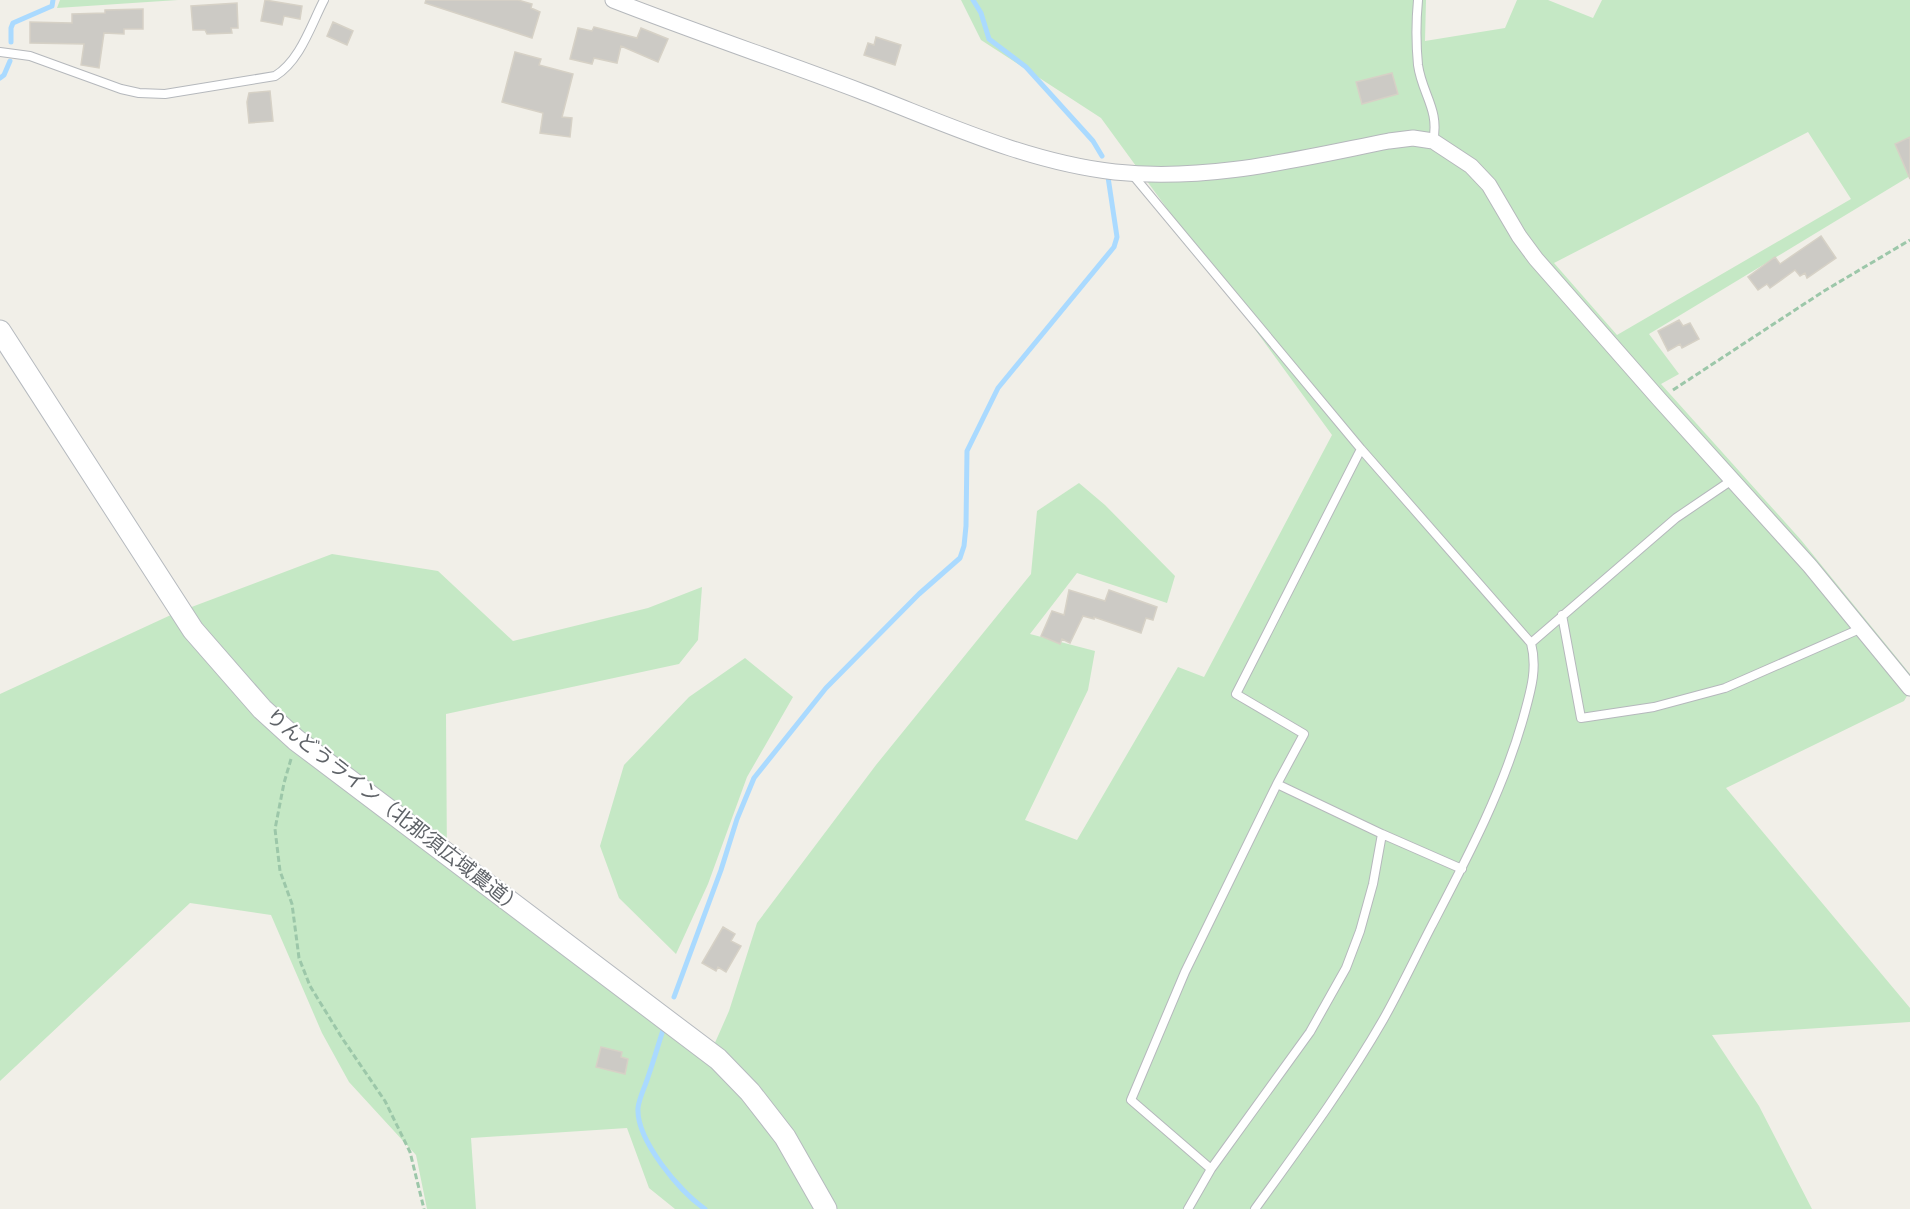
<svg xmlns="http://www.w3.org/2000/svg" width="1910" height="1209" font-family="'IBM Plex Sans','Noto Sans JP',sans-serif">
	<style>
		.green { fill: #c5e8c5; fill-rule: evenodd }
		.lines { fill: none; stroke-linecap: round; stroke-linejoin: round }
		.stream { stroke: #aadaff; stroke-width: 5 }
		.building { fill: #cccac5; stroke: #d6d1c6; stroke-width: 1.5 }
		.lane-casing { stroke: #b5b8bc; stroke-width: 10 }
		.street-casing { stroke: #b5b8bc; stroke-width: 17 }
		.secondary-casing { stroke: #b6babf; stroke-width: 23 }
		.path { stroke: #9cc7a9; stroke-width: 3; stroke-dasharray: 6 3; stroke-linecap: butt }
		.lane { stroke: #fff; stroke-width: 8 }
		.street { stroke: #fff; stroke-width: 15 }
		.secondary { stroke: #fff; stroke-width: 21 }
		.labels { text-anchor: middle; dominant-baseline: central; stroke-width: 4.5; stroke-linejoin: round; paint-order: stroke }
		.street-label { font-size: 20px; fill: #5f6368; stroke: #fff }
	</style>
	<rect width="100%" height="100%" fill="#f1efe8"/>
	<!-- green -->
	<path class="green" d="M 60,0 L 178,0 L 57,8 Z
		M 961,0 L 1426,0 L 1425,41 L 1505,28 L 1517,0 L 1548,0 L 1593,18 L 1602,0 L 1910,0 L 1910,176 L 1649,334 L 1679,374 L 1661,384 L 1801,540 L 1910,674 L 1910,691 L 1904,701 L 1726,788 L 1910,1008 L 1910,1022 L 1712,1035 L 1759,1106 L 1812,1209 L 675,1209 L 649,1188 L 627,1128 L 471,1138 L 476,1209 L 427,1209 L 416,1155 L 349,1082 L 322,1033 L 271,915 L 190,903 L 0,1081 L 0,694 L 173,614 L 332,554 L 438,571 L 513,641 L 648,608 L 702,587 L 698,640 L 679,664 L 446,714 L 447,863 L 714,1045 L 729,1011 L 757,923 L 876,765 L 1031,574 L 1037,511 L 1079,483 L 1105,505 L 1175,576 L 1167,603 L 1077,573 L 1030,634 L 1095,651 L 1088,690 L 1025,820 L 1077,840 L 1178,667 L 1204,677 L 1332,435 L 1101,118 L 981,40 ZM 1808,132 L 1851,199 L 1617,335 L 1554,263 Z
		M 745,658 L 793,697 L 747,777 L 708,884 L 676,954 L 619,898 L 600,846 L 624,765 L 689,697 Z"/>
	<g class="lines">
		<!-- stream -->
		<path class="stream" d="M 973,0 L 981,13 L 989,39 L 1026,67 L 1093,141 L 1102,156
			M 11,42 L 11,28 L 13,23 L 52,6 L 53,0
			M 0,78 L 4,75 L 10,61
			M 674,997 L 721,870 L 737,819 L 754,778 L 826,688 L 919,594 L 960,558 L 964,546 L 966,526 L 967,451 L 998,388 L 1114,247 L 1117,237 L 1108,177
			M 665,1024 C 659,1042 654,1060 648,1077 C 645,1087 639,1098 638,1108 C 636,1140 680,1192 705,1209"/>
	</g>
	<!-- building -->
	<path class="building" d="M 265,0 L 302,6 L 300,19 L 284,16 L 282,25 L 261,21 Z
		M 426,0 L 518,0 L 532,4 L 531,8 L 540,12 L 532,38 L 425,3 Z
		M 237,3 L 238,28 L 231,28 L 232,33 L 207,34 L 205,30 L 193,30 L 191,6 Z
		M 143,9 L 143,29 L 124,29 L 124,34 L 104,33 L 99,68 L 81,65 L 84,44 L 30,43 L 30,22 L 72,23 L 72,14 L 105,13 L 105,10 Z
		M 333,22 L 353,31 L 347,45 L 327,36 Z
		M 594,27 L 637,38 L 641,28 L 668,39 L 658,62 L 621,46 L 617,63 L 594,58 L 592,64 L 570,59 L 578,28 L 592,31 Z
		M 876,37 L 901,45 L 895,65 L 864,55 L 868,43 L 874,45 Z
		M 515,52 L 541,59 L 539,65 L 573,74 L 562,117 L 572,118 L 570,137 L 540,133 L 543,113 L 502,102 Z
		M 1392,73 L 1398,94 L 1362,104 L 1356,82 Z
		M 270,91 L 273,121 L 249,123 L 247,102 L 249,93 Z
		M 1910,137 L 1910,179 L 1895,144 Z
		M 1821,236 L 1836,258 L 1807,278 L 1805,273 L 1800,276 L 1795,270 L 1770,288 L 1767,284 L 1758,290 L 1748,277 L 1775,257 L 1780,264 Z
		M 1679,320 L 1683,326 L 1690,323 L 1699,339 L 1682,348 L 1680,344 L 1668,351 L 1658,331 Z
		M 1069,590 L 1105,601 L 1109,590 L 1157,607 L 1153,620 L 1146,618 L 1141,633 L 1094,617 L 1094,619 L 1083,616 L 1070,643 L 1062,639 L 1060,644 L 1041,636 L 1052,611 L 1064,615 Z
		M 723,927 L 735,934 L 731,941 L 741,946 L 726,972 L 718,967 L 716,971 L 702,963 Z
		M 601,1047 L 622,1052 L 621,1057 L 628,1059 L 625,1074 L 596,1067 Z"/>
	<g class="lines">
		<!-- lane casing -->
		<g class="lane-casing">
			<path id="lane" d="M 1418,0 C 1416,21 1416,44 1418,65 C 1422,94 1440,110 1433,141
				M 0,52 L 30,56 L 121,89 L 139,93 L 165,94 L 275,76 C 300,61 311,25 324,0
				M 1132,174 L 1361,449 L 1531,643
				M 1562,615 L 1581,718 L 1654,707 L 1725,688 L 1862,628
				M 1277,784 L 1382,834 L 1373,884 L 1360,931 L 1346,968 L 1310,1032 L 1211,1169 L 1131,1100 L 1185,972 Z
				M 1277,784 L 1304,734 L 1236,694 L 1361,449
				M 1382,834 L 1462,869
				M 1188,1209 L 1211,1169
				M 1255,1209 C 1299,1148 1345,1086 1383,1020 C 1400,990 1415,958 1431,927 C 1466,860 1502,793 1523,719 C 1530,693 1538,670 1531,643 L 1676,518 L 1732,480"/>
		</g>
		<!-- street casing -->
		<g class="street-casing">
			<path id="street" d="M 613,0 C 695,32 778,60 860,91 C 942,122 1026,162 1115,172 C 1208,182 1298,159 1389,141 L 1413,138 L 1433,141 L 1471,166 L 1489,185 L 1519,236 L 1536,259 L 1659,399 L 1810,566 L 1910,688"/>
		</g>
		<!-- secondary casing -->
		<g class="secondary-casing">
			<path id="secondary" d="M 0,331 L 193,630 L 262,709 L 296,740 L 718,1059 L 750,1092 L 785,1137 L 826,1209"/>
		</g>
		<!-- path -->
		<path class="path" d="M 1673,390 L 1824,291 L 1910,240
			M 291,759 L 284,783 L 275,829 L 280,871 L 292,904 L 299,958 L 310,986 L 342,1038 L 385,1101 L 410,1152 L 424,1209"/>
		<!-- lane -->
		<use href="#lane" class="lane"/>
		<!-- street -->
		<use href="#street" class="street"/>
		<!-- secondary -->
		<use href="#secondary" class="secondary"/>
	</g>
	<g class="labels">
		<!-- street labels -->
		<g class="street-label">
			<text transform="translate(395 811) rotate(38)">りんどうライン（北那須広域農道）</text>
		</g>
	</g>
</svg>
